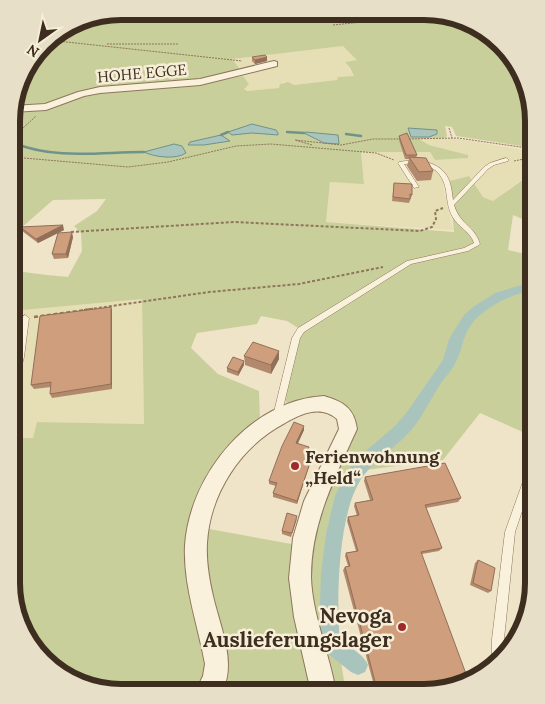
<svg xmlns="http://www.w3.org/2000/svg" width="545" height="704" font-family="Lora,serif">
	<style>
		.farmland { fill: #e6deb5 }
		.green { fill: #c9cf9b }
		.water { fill: #a9c4bc; stroke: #6f938a }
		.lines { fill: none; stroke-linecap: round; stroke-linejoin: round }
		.stream-far1 { stroke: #6f938a; stroke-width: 2.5 }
		.stream { stroke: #6f938a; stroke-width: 5 }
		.canal { fill: #a9c4bc; fill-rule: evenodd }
		.lane-casing { stroke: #8d765c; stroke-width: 1 }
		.street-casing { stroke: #8d765c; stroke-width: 2 }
		.path-far2 { stroke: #8d765c; stroke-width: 1; stroke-dasharray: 2 1; stroke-linecap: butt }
		.path-far1 { stroke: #8d765c; stroke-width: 2; stroke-dasharray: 3 2; stroke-linecap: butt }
		.path { stroke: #8d765c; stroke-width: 2.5; stroke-dasharray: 4 2.5; stroke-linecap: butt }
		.lane { fill: #faf1dc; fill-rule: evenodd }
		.street { fill: #faf1dc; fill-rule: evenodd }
		.wall { fill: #b2896c }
		.shaded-wall { fill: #916f58 }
		.building { fill: #cf9f7d; stroke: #916f58 }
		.poi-dot { fill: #9e2a2b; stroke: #f7eed8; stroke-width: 2 }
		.labels { text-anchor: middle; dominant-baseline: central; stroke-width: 5; stroke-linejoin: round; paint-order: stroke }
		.far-street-label { font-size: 15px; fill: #3d2e20; stroke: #f7eed8 }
		.poi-label { font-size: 18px; font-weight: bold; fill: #3d2e20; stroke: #f7eed8; text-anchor: start }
		.near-poi-label { font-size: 21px; font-weight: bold; fill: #3d2e20; stroke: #f7eed8; text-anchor: end }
		.rim { fill: none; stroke: #3d2e20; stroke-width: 6 }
	</style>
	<rect width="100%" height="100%" fill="#f0e4c8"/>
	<!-- farmland -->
	<path class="farmland" d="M 343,46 L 358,60 L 345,62 L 354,76 L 338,77 L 338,80 L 294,85 L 283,82 L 280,84 L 279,88 L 247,91 L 244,89 L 249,84 L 243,76 L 225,78 L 243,73 L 231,59 Z
		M 419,139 L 459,139 L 534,152 L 534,168 L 526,177 L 493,201 L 483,197 L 469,176 L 443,182 L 444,191 L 453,230 L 326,222 L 330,182 L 364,183 L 361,152 L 430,152 L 435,160 L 468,158 L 468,155 L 429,145 Z
		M 142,299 L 144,424 L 38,422 L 33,438 L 12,438 L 12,311 Z"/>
	<!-- green -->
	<path class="green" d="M 439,12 L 485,30 L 522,72 L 531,110 L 534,148 L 456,136 L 452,127 L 445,126 L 447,136 L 445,138 L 419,139 L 429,145 L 468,155 L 468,158 L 435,160 L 430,152 L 361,152 L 364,184 L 330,182 L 326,222 L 454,232 L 449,181 L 469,176 L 483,197 L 493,201 L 527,177 L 534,167 L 534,224 L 513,215 L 508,250 L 534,256 L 534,437 L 480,413 L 443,460 L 365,470 L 324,556 L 346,693 L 328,692 L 310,618 L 305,581 L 310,539 L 317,511 L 329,480 L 352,433 L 354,421 L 350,409 L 334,399 L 306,399 L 288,405 L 285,400 L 296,349 L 303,331 L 287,321 L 261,316 L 257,324 L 197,333 L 191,348 L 218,374 L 259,391 L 260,421 C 216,454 187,511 191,566 C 193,591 214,652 205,671 C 202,679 195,686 189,692 L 107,692 L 60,674 L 23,632 L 11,583 L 12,438 L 33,438 L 37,422 L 144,424 L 142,299 L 12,311 L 12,260 C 14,262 15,267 18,270 C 21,273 60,276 68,277 L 82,251 L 81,233 L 74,226 L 97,211 L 106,199 L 53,200 L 12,236 L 12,110 L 36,110 L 56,105 L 81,94 L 99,91 L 175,85 L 243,76 L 249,84 L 244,89 L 247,91 L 279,88 L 280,84 L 288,82 L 294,85 L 337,80 L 338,77 L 354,76 L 350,68 L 345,62 L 357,60 L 343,46 L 232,59 L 242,72 L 199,81 L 95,90 L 76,94 L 47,106 L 12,106 L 26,66 L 49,38 L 85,17 Z
		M 204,528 L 297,545 L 297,621 L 313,692 L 219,692 L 226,670 L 222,634 L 213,597 L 206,578 Z"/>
	<!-- water -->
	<path class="water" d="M 252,124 L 276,130 L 278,133 L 278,135 L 252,133 L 232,135 L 228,132 Z
		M 408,128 L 437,130 L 437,134 L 429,137 L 411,137 Z
		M 306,132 L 338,135 L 339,144 L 324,143 L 304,133 Z
		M 221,135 L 230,141 L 204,145 L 188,145 L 190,142 Z
		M 174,144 L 182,146 L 186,153 C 176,160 154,157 144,152 Z"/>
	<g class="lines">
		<!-- stream-far1 -->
		<path class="stream-far1" d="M 287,132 L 304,133
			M 346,134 L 361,136
			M 221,135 L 228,132
			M 14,143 C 56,160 100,152 144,152"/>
		<!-- stream -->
		<path class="stream" d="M 528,607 L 534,567"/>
		<!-- canal -->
		<path class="canal" d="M 534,281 L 534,289 C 512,295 490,304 474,321 C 463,333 463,348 456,362 C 452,370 446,376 441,383 C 431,398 424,414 413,428 C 393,452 364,464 353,495 C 339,533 337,591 339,630 C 341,647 362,650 368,665 L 365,672 L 358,675 L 351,672 L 327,653 L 319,630 L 321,574 L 326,534 L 335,496 L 343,479 L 354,461 L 395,426 L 407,412 L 443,360 L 449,339 L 464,315 L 473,307 L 495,293 Z"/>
		<!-- lane casing -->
		<g class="lane-casing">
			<path id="lane" d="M 506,158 L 508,159 L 508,161 L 494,165 L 488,169 L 454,205 C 460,225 475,226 480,244 L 479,245 L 468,251 L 411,264 L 304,332 L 300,338 L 281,416 L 280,418 L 277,420 L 274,418 L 273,416 L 292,338 L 298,328 L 407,261 L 464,248 L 474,243 C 470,231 458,227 452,216 C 448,208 447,199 446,190 C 441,166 425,163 404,164 L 419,187 L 414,188 L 398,163 L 399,162 C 415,159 437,160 447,176 C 451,183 452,192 453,200 L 484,167 L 490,163 Z
				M 25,315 L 29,318 L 24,357 L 16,387 L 15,389 L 12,390 L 12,374 L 16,357 L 21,318 Z
				M 534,458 L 534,476 L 515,532 L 504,639 L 504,654 L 494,663 L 492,659 L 492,639 L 505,532 L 530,462 L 531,459 Z"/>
		</g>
		<!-- street casing -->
		<g class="street-casing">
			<path id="street" d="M 274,61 L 277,62 L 277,66 L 200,85 L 100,93 L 84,96 L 46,110 L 12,112 L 12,106 L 45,104 L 78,92 L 100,87 L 200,79 Z
				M 324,396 C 344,402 354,408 357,429 C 335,477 311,523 311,577 C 312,615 330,655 336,692 L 311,692 L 294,617 L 289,578 L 293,538 L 304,501 L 339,429 L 337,419 C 321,405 302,413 285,423 C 241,446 210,493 207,543 C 206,560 209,579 213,596 C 220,627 237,662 222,692 L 195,692 L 203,676 L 205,664 C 198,625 183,585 185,545 C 190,474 251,400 324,396 Z"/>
		</g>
		<!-- path-far2 -->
		<path class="path-far2" d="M 397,13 L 394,14 L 403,18 L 465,22
			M 333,25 L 402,18
			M 67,28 L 126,17
			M 48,40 L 242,61
			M 107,44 L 179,44
			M 449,128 L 452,138
			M 406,139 L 458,138 L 534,149
			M 12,142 L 21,130 L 36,116
			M 312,145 L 295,140 L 341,145 L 373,139 L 401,139
			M 12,157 L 128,167 L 168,162 L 236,146 L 271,144 L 376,153 L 394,160
			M 514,161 L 534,157"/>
		<!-- path-far1 -->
		<path class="path-far1" d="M 71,232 L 234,222 L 420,231 L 432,227 L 436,219 L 435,211 L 443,208
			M 12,245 L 15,246 L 12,256
			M 84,310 L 209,292 L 299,284 L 383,267"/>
		<!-- path -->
		<path class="path" d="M 34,317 L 93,309"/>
		<!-- lane -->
		<use href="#lane" class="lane"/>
		<!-- street -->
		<use href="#street" class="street"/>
	</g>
	<!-- wall -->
	<path class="wall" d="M 252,57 L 267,61 L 255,64 L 252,61 Z
		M 399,136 L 417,155 L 416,158 L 433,171 L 431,180 L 417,181 L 407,166 L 409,159 L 405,159 L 399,140 Z
		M 394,183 L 412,195 L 409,203 L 392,201 Z
		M 20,227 L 64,230 L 58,233 L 73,237 L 68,258 L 54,259 L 52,254 L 58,233 L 38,243 L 22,231 Z
		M 533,229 L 534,229 L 534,244 L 531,243 L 531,233 Z
		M 111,307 L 112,311 L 112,389 L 52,398 L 50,394 L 51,387 L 34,389 L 31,385 Z
		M 244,356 L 279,359 L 271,374 L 245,365 Z
		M 244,365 L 238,376 L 227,372 L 227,368 Z
		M 304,426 L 304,430 L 298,443 L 309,451 L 305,461 L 309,466 L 297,504 L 273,497 L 273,493 L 276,486 L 269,484 L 269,481 Z
		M 365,477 L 461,498 L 458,502 L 426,508 L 442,548 L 439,551 L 422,554 L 424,693 L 376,693 L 343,570 L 345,567 L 348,566 L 345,556 L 346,553 L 356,551 L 347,521 L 348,517 L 357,516 L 354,506 L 355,503 L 370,500 L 364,481 Z
		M 297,519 L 291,537 L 282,534 L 282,531 Z
		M 478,560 L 491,591 L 488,593 L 470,585 L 475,563 Z"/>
	<!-- shaded-wall -->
	<path class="shaded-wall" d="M 267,57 L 267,61 L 255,64 L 255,60 Z
		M 63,225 L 64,230 L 38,243 L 36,239 Z
		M 72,232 L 73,237 L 68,258 L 66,254 Z
		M 111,307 L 112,311 L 112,389 L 111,384 Z
		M 279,351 L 279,359 L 271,374 L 271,365 Z
		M 244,361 L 244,365 L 238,376 L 238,372 Z
		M 304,426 L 304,430 L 296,447 L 296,443 Z
		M 310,463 L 309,466 L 297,504 L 297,501 Z"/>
	<!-- building -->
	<path class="building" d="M 265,55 L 267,57 L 255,60 L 252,57 Z
		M 407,133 L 417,155 L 406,155 L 399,136 Z
		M 409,157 L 426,158 L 433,171 L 419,172 Z
		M 394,183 L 412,184 L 412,195 L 410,194 L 410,199 L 393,197 Z
		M 63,225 L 36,239 L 20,227 Z
		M 72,232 L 66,254 L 52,254 L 58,233 Z
		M 111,307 L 111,384 L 50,394 L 51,382 L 31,385 L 40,316 Z
		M 253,342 L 279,351 L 271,365 L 244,356 Z
		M 233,357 L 244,361 L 238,372 L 227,368 Z
		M 294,422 L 304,426 L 296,443 L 309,447 L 304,461 L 310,463 L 297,501 L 273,493 L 277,483 L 269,481 L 282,446 Z
		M 445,463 L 461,498 L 425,505 L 442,548 L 421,552 L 469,682 L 424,693 L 378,693 L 345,567 L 350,566 L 346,553 L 358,551 L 348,517 L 359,515 L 355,503 L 373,500 L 365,477 Z
		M 287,513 L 297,516 L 292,533 L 282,531 Z
		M 478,560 L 495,568 L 491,591 L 473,583 Z"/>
	<!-- markers -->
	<g class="poi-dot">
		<circle cx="295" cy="466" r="5"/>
		<circle cx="402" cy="627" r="5"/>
	</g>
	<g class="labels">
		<!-- far-street labels -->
		<g class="far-street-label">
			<text transform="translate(142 73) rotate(-5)">HOHE EGGE</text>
		</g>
		<!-- poi labels -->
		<g class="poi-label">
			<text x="305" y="456">Ferienwohnung<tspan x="305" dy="21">„Held“</tspan></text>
		</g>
		<!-- near-poi labels -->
		<g class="near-poi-label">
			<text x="392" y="615">Nevoga<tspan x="392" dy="24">Auslieferungslager</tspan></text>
		</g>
	</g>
	<!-- crop -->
	<path d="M0 0H545V704H0ZM121 20H424A101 101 0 0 1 525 121V583A101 101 0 0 1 424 684H121A101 101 0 0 1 20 583V121A101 101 0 0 1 121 20Z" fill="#e8dfc9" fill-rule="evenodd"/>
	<path class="rim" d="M121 20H424A101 101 0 0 1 525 121V583A101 101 0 0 1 424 684H121A101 101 0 0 1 20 583V121A101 101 0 0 1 121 20Z"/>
	<!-- north arrow -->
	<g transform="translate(40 40) rotate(213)" stroke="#f7eed8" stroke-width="4" paint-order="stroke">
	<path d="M0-4L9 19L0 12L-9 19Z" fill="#3d2e20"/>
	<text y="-8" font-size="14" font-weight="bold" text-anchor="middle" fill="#3d2e20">N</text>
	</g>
</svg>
